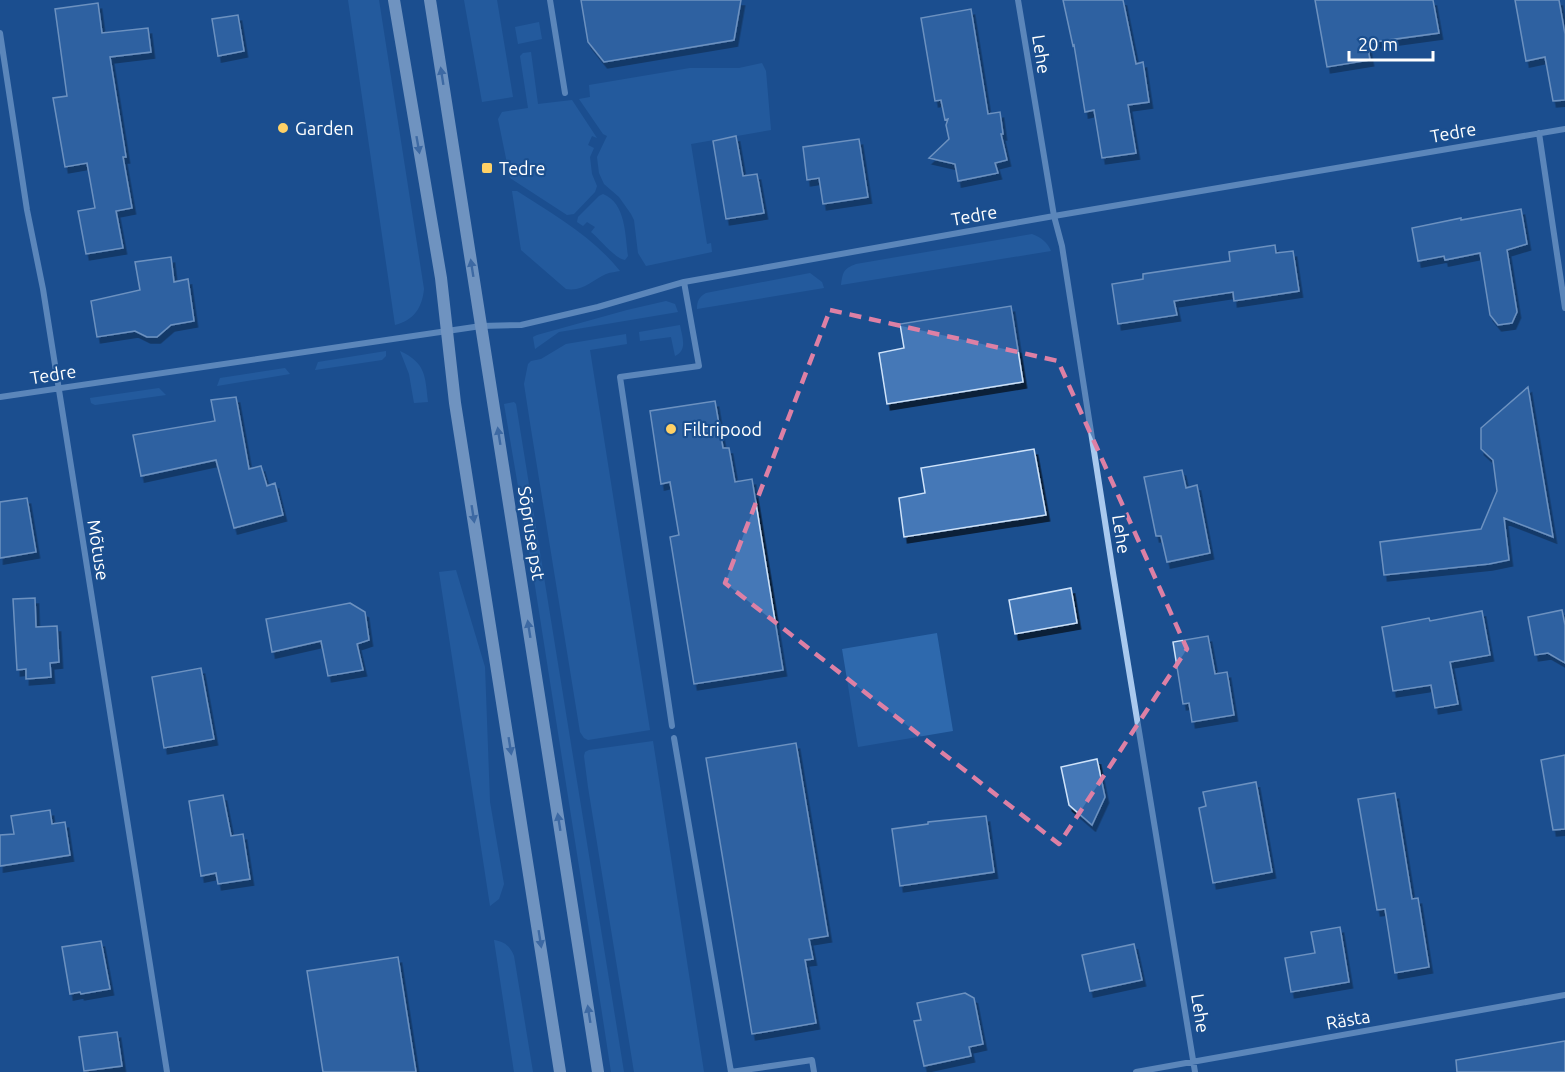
<svg xmlns="http://www.w3.org/2000/svg" width="1565" height="1072" font-family="Ubuntu,sans-serif">
	<style>
		.green { fill: #2e69ad }
		.building { fill: #4478b7; stroke: #cfe3fa; stroke-width: 1.5; filter: url(#shadow) }
		.lines { fill: none; stroke-linecap: round; stroke-linejoin: round }
		.street { stroke: #a9c9ee; stroke-width: 6 }
		.secondary { stroke: #d6e6fa; stroke-width: 12 }
		.oneway { fill: #668bba }
		.marked { fill: none; stroke: #dd80a5; stroke-width: 4.5; stroke-dasharray: 12 8; stroke-linejoin: round }
		.poi-dot { fill: #ffd166; stroke: #1b4f8f; stroke-width: 2 }
		.labels { text-anchor: middle; dominant-baseline: central; stroke-width: 4.5; stroke-linejoin: round; paint-order: stroke }
		.street-label { font-size: 18px; fill: #fff; stroke: #1b4f8f }
		.poi-label { font-size: 18px; fill: #fff; stroke: #1b4f8f; text-anchor: start }
	</style>
	<defs>
		<filter id="shadow"><feDropShadow dx="3.5" dy="6" stdDeviation="0" flood-color="#0009"/></filter>
	</defs>
	<rect width="100%" height="100%" fill="#1b4f8f"/>
	<!-- green -->
	<path class="green" d="M 348,0 L 379,0 L 424,289 C 422,308 414,320 395,325 Z
		M 464,0 L 497,0 L 513,97 L 482,102 Z
		M 539,22 L 542,39 L 518,44 L 515,27 Z
		M 531,52 L 538,104 L 572,100 L 597,138 L 592,136 L 588,145 L 594,148 L 590,157 L 592,174 L 597,186 L 595,192 L 574,214 L 567,215 L 510,178 L 498,119 L 502,112 L 528,108 L 520,56 L 523,53 Z
		M 762,63 L 766,71 L 771,130 L 691,144 L 707,244 L 711,243 L 712,252 L 646,266 L 638,253 L 634,220 L 631,214 L 619,197 L 604,184 L 599,173 L 597,157 L 607,136 L 603,134 L 579,99 L 590,97 L 589,85 L 690,68 L 739,68 Z
		M 512,191 L 517,191 C 554,215 592,236 620,271 C 616,272 611,272 606,274 C 592,280 583,292 566,289 L 521,250 Z
		M 603,194 C 626,203 625,235 628,256 L 625,260 C 614,258 600,239 591,232 L 595,227 L 587,222 L 583,226 L 577,222 L 578,217 L 599,196 Z
		M 1032,234 C 1042,238 1047,242 1051,251 L 841,285 C 843,272 843,269 856,264 Z
		M 810,273 L 822,282 L 824,288 L 697,309 C 697,301 699,297 706,293 Z
		M 666,301 L 675,304 L 678,312 L 559,332 L 535,349 L 533,337 L 537,335 L 627,310 Z
		M 680,325 C 682,337 688,350 675,356 L 671,337 L 640,341 L 639,332 Z
		M 626,334 L 627,344 L 590,350 L 650,730 L 588,740 L 584,738 L 580,732 L 531,429 L 524,384 L 528,364 L 531,361 L 541,359 L 566,344 Z
		M 386,351 L 386,356 L 382,360 L 315,370 L 318,362 Z
		M 400,351 C 426,363 425,376 428,402 L 414,403 L 409,374 Z
		M 285,368 L 290,374 L 217,386 L 220,378 Z
		M 159,388 L 166,395 L 95,405 L 91,403 L 90,398 Z
		M 514,402 L 516,404 L 624,1072 L 611,1072 L 602,1013 L 535,586 L 504,404 Z
		M 456,570 L 485,667 L 490,802 L 504,884 L 499,899 L 490,906 L 439,572 Z
		M 937,633 L 953,731 L 858,747 L 842,649 Z
		M 653,741 L 704,1072 L 634,1072 L 588,787 L 584,756 L 585,752 L 589,750 Z
		M 494,940 C 505,942 510,946 514,956 L 533,1072 L 514,1072 Z"/>
	<!-- building -->
	<path class="building" d="M 581,0 L 741,0 L 734,40 L 604,62 L 588,42 Z
		M 1063,0 L 1123,0 L 1136,64 L 1143,62 L 1149,102 L 1128,105 L 1136,153 L 1102,158 L 1094,110 L 1085,112 L 1074,45 L 1073,46 Z
		M 1315,0 L 1433,0 L 1439,33 L 1367,43 L 1370,60 L 1327,67 Z
		M 1515,0 L 1559,0 L 1565,34 L 1565,100 L 1553,101 L 1545,57 L 1526,61 Z
		M 98,3 L 102,33 L 148,28 L 151,52 L 110,57 L 126,157 L 123,157 L 132,208 L 116,211 L 123,248 L 86,254 L 78,211 L 95,208 L 87,163 L 65,167 L 53,98 L 67,96 L 55,9 Z
		M 971,9 L 988,114 L 1000,112 L 1003,134 L 1001,134 L 1007,160 L 995,163 L 998,173 L 958,181 L 955,164 L 929,158 L 949,139 L 946,125 L 948,119 L 945,120 L 941,100 L 935,101 L 921,18 Z
		M 238,15 L 244,51 L 218,56 L 212,19 Z
		M 736,136 L 743,176 L 757,174 L 764,213 L 726,219 L 713,141 Z
		M 859,139 L 868,197 L 823,204 L 819,178 L 807,180 L 803,147 Z
		M 1521,209 L 1527,244 L 1507,250 L 1517,312 L 1512,323 L 1498,325 L 1490,315 L 1480,253 L 1445,260 L 1444,256 L 1418,261 L 1412,228 L 1461,218 L 1461,220 Z
		M 1275,245 L 1276,253 L 1293,251 L 1299,291 L 1234,301 L 1233,292 L 1174,301 L 1177,315 L 1118,324 L 1112,284 L 1143,279 L 1143,274 L 1230,261 L 1229,252 Z
		M 171,257 L 174,282 L 188,279 L 194,321 L 171,325 L 157,337 L 147,337 L 135,331 L 97,337 L 91,301 L 140,290 L 135,262 Z
		M 1011,306 L 1023,382 L 887,404 L 879,353 L 904,348 L 900,324 Z
		M 1528,387 L 1553,537 L 1504,518 L 1509,560 L 1489,564 L 1384,575 L 1380,542 L 1481,529 L 1497,491 L 1493,460 L 1481,449 L 1481,428 Z
		M 236,397 L 249,469 L 261,466 L 267,486 L 275,483 L 283,515 L 234,528 L 216,460 L 141,476 L 133,435 L 215,421 L 211,400 Z
		M 715,401 L 723,448 L 729,448 L 735,482 L 752,479 L 783,670 L 694,684 L 670,537 L 679,535 L 670,482 L 661,484 L 650,411 Z
		M 1034,449 L 1046,515 L 904,537 L 899,498 L 925,493 L 921,468 Z
		M 1182,470 L 1186,488 L 1197,485 L 1210,553 L 1167,562 L 1161,536 L 1156,536 L 1144,477 Z
		M 27,498 L 36,552 L 0,558 L 0,502 Z
		M 1071,588 L 1077,623 L 1015,634 L 1009,600 Z
		M 35,598 L 36,627 L 57,626 L 59,662 L 50,663 L 51,677 L 26,679 L 26,669 L 17,670 L 13,599 Z
		M 350,603 L 365,612 L 369,640 L 357,644 L 363,670 L 328,676 L 321,641 L 272,652 L 266,619 Z
		M 1562,610 L 1565,625 L 1565,663 L 1548,653 L 1535,655 L 1528,617 Z
		M 1482,611 L 1490,655 L 1450,662 L 1458,704 L 1435,708 L 1431,685 L 1393,691 L 1382,627 L 1429,618 L 1430,621 Z
		M 1208,636 L 1215,674 L 1227,672 L 1234,715 L 1192,722 L 1189,703 L 1183,704 L 1173,642 Z
		M 201,668 L 214,739 L 164,748 L 152,677 Z
		M 796,743 L 828,936 L 809,939 L 813,959 L 805,960 L 816,1023 L 752,1034 L 706,758 Z
		M 1565,755 L 1565,829 L 1553,830 L 1541,760 Z
		M 1097,759 L 1105,797 L 1092,825 L 1069,805 L 1061,767 Z
		M 1256,782 L 1272,872 L 1213,883 L 1199,808 L 1206,806 L 1203,792 Z
		M 1395,793 L 1412,899 L 1418,898 L 1429,967 L 1395,973 L 1385,909 L 1377,910 L 1358,799 Z
		M 223,795 L 231,836 L 243,834 L 250,879 L 218,884 L 216,873 L 201,876 L 189,801 Z
		M 50,810 L 52,824 L 65,822 L 70,855 L 0,866 L 0,835 L 14,834 L 11,816 Z
		M 986,816 L 994,872 L 900,886 L 892,829 L 928,824 L 928,822 Z
		M 1340,927 L 1349,982 L 1291,992 L 1285,958 L 1315,953 L 1311,932 Z
		M 101,941 L 110,989 L 81,994 L 80,992 L 70,994 L 62,947 Z
		M 1134,944 L 1142,980 L 1090,991 L 1082,955 Z
		M 398,957 L 416,1072 L 323,1072 L 307,971 Z
		M 965,993 L 974,998 L 983,1044 L 969,1047 L 971,1056 L 924,1066 L 914,1021 L 921,1020 L 917,1003 Z
		M 117,1032 L 122,1066 L 84,1071 L 79,1037 Z
		M 1565,1041 L 1565,1072 L 1457,1072 L 1456,1060 Z"/>
	<g class="lines">
		<!-- street -->
		<path class="street" d="M 550,0 L 565,93
			M 1018,0 L 1054,216 L 1062,246 L 1113,573 L 1195,1072
			M 0,33 L 27,210 L 43,289 L 167,1072
			M 1539,133 L 1565,308
			M 0,397 L 481,326 L 521,325 L 598,307 L 684,282 L 1054,216 L 1565,129
			M 672,726 L 620,377 L 699,366 L 684,282
			M 674,738 L 731,1072 L 812,1060 L 814,1072
			M 1136,1072 L 1565,995"/>
		<!-- secondary -->
		<path class="secondary" d="M 394,0 L 441,278 L 455,403 L 560,1072
			M 430,0 L 598,1072"/>
	</g>
	<!-- one-way arrows -->
	<defs><path id="oneway-solid" d="M-6-.8H1V-3.2L6.5 0L1 3.2V.8H-6Z" transform="scale(1.5)"/></defs>
	<g class="oneway">
		<use href="#oneway-solid" transform="translate(442 76) rotate(-99)"/>
		<use href="#oneway-solid" transform="translate(418 145) rotate(80)"/>
		<use href="#oneway-solid" transform="translate(472 268) rotate(-99)"/>
		<use href="#oneway-solid" transform="translate(499 436) rotate(-99)"/>
		<use href="#oneway-solid" transform="translate(473 514) rotate(81)"/>
		<use href="#oneway-solid" transform="translate(529 629) rotate(-99)"/>
		<use href="#oneway-solid" transform="translate(510 746) rotate(81)"/>
		<use href="#oneway-solid" transform="translate(559 822) rotate(-99)"/>
		<use href="#oneway-solid" transform="translate(540 939) rotate(81)"/>
		<use href="#oneway-solid" transform="translate(589 1014) rotate(-99)"/>
	</g>
	<!-- marked area -->
	<path d="M0 0H1565V1072H0ZM 830,310 L 1058,361 L 1187,649 L 1059,844 L 725,583 Z" fill="#1b4f8f" fill-opacity=".55" fill-rule="evenodd"/>
	<path class="marked" d="M 830,310 L 1058,361 L 1187,649 L 1059,844 L 725,583 Z"/>
	<!-- markers -->
	<g class="poi-dot">
		<circle cx="283" cy="128" r="6"/>
		<rect x="481" y="162" width="12" height="12" rx="3"/>
		<circle cx="671" cy="429" r="6"/>
	</g>
	<g class="labels">
		<!-- street labels -->
		<g class="street-label">
			<text transform="translate(1042 54) rotate(81)">Lehe</text>
			<text transform="translate(1453 132) rotate(-10)">Tedre</text>
			<text transform="translate(974 215) rotate(-10)">Tedre</text>
			<text transform="translate(53 374) rotate(-9)">Tedre</text>
			<text transform="translate(532 533) rotate(81)">Sõpruse pst</text>
			<text transform="translate(1122 534) rotate(81)">Lehe</text>
			<text transform="translate(99 550) rotate(81)">Mõtuse</text>
			<text transform="translate(1201 1013) rotate(81)">Lehe</text>
			<text transform="translate(1348 1019) rotate(-10)">Rästa</text>
		</g>
		<!-- poi labels -->
		<g class="poi-label">
			<text x="295" y="128">Garden</text>
			<text x="499" y="168">Tedre</text>
			<text x="683" y="429">Filtripood</text>
		</g>
	</g>
	<!-- scale -->
	<path d="M1349 51v9h84v-9" fill="none" stroke="#ffffff" stroke-width="3"/>
	<text x="1358" y="51" font-size="18" fill="#ffffff" stroke="#1b4f8f" stroke-width="4.5" paint-order="stroke">20 m</text>
</svg>
